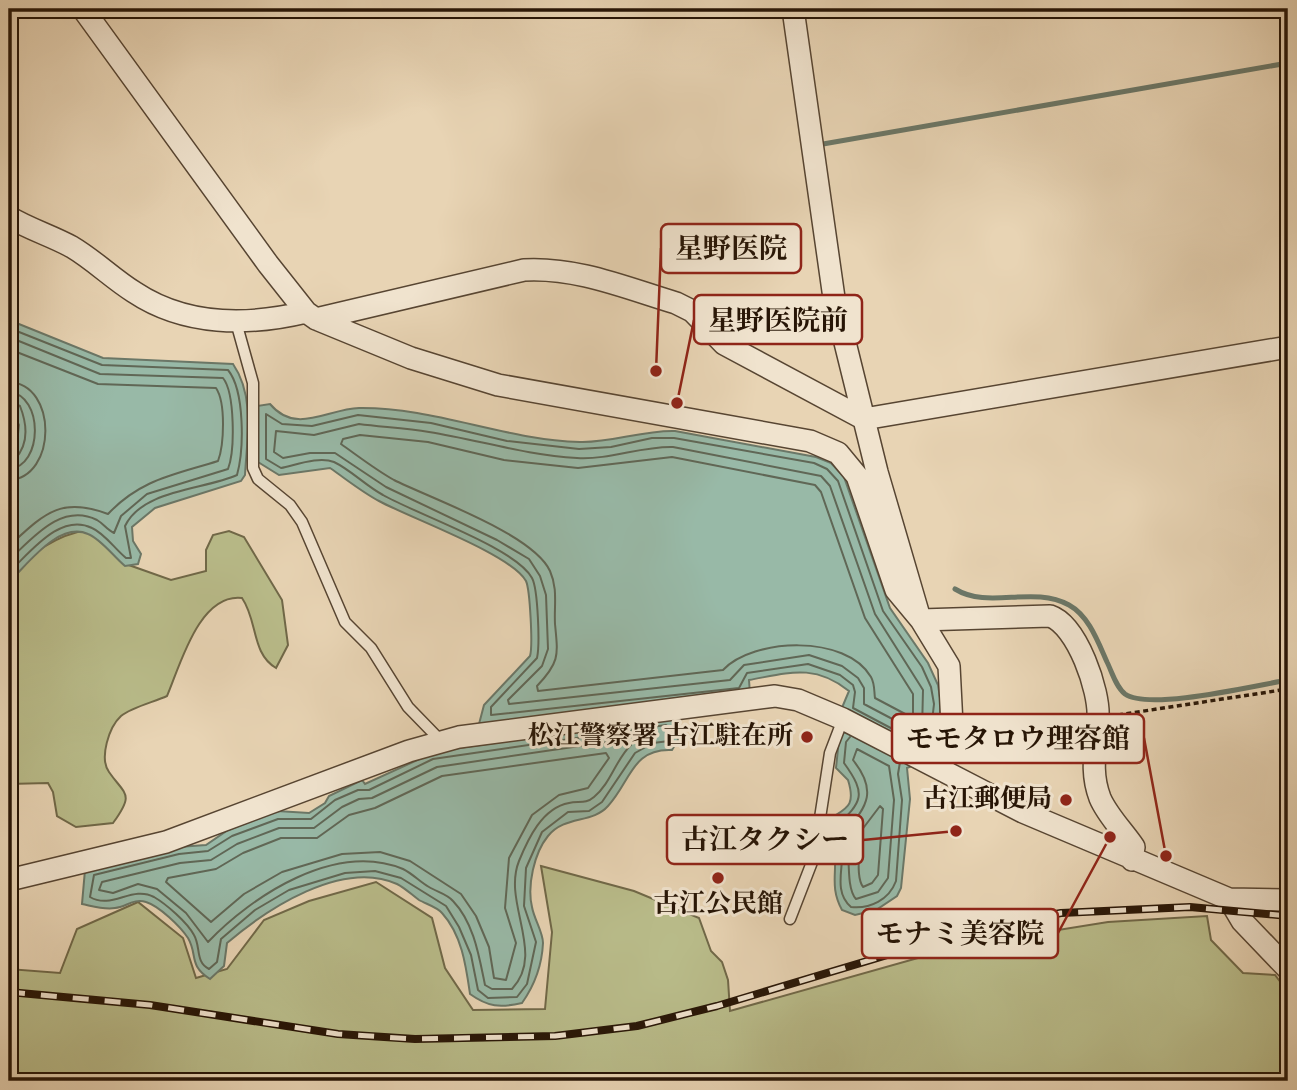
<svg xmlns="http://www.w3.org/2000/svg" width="1297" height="1090" font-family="'Sorts Mill Goudy','Noto Serif JP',serif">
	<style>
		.green { fill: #b9bc8a; stroke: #706848; stroke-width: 2 }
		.water { fill: #98b9a7; stroke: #6b7767; stroke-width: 2 }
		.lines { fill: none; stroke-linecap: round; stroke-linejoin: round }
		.shore { stroke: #606756; stroke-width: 2 }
		.stream { stroke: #6b7767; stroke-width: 5 }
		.service-casing { stroke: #574532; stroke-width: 13 }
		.minor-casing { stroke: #574532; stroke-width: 24 }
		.path { stroke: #271506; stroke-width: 3.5; stroke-dasharray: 5 3.5; stroke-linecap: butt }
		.service { stroke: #f0e3ce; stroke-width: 10 }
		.minor { stroke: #f0e3ce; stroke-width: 21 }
		.rail-casing { stroke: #271506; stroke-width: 8 }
		.rail { stroke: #f0e3ce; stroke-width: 5; stroke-dasharray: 16; stroke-linecap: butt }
		.poi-dot { fill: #8f2418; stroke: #f0e3ce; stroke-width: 2.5 }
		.labels { text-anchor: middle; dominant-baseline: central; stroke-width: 6; stroke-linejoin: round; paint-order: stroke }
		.poi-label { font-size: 26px; font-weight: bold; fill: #271506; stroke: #f0e3ce; text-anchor: end }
		.leader { fill: none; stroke: #8f2418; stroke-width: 2.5 }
		.callout-dot { fill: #8f2418; stroke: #f0e3ce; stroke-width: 2.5 }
		.callout { fill: #f0e3ce; stroke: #8f2418; stroke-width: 2.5 }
		.callout-label { font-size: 28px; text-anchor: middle; font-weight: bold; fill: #271506 }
	</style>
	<rect width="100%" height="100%" fill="#e8d4b4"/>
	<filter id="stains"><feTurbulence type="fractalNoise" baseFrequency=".00286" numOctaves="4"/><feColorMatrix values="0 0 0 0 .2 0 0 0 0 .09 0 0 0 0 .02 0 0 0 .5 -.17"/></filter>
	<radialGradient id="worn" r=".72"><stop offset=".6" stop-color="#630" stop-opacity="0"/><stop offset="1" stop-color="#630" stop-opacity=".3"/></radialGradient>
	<!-- green -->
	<path class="green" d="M 87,530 L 126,564 L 171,580 L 206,571 L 206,550 L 213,535 L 229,531 L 244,537 L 282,600 L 288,645 L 276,668 C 251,653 258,621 242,598 C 199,593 180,666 167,696 C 154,702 132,707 121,716 C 109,727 99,758 109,772 C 125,795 135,793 113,823 L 76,827 L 57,816 L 53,792 L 48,783 L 9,784 L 9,575 C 32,554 55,535 87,530 Z
		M 541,866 L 634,891 L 699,918 L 711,951 L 722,962 L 728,980 L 730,1011 L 964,945 L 1108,922 L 1207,916 L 1211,940 L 1243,973 L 1275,975 L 1288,992 L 1288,1081 L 9,1081 L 9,969 L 60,973 L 77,929 L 138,902 L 183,938 L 196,978 L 227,969 L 264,920 L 309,901 L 376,882 L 432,918 L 445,968 L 473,1010 L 545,1009 L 552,932 Z"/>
	<!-- water -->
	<path class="water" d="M 9,320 L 103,358 L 233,364 C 255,396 247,438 245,475 L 241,481 L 155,508 L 132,527 L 133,541 L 141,554 L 138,564 L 125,566 C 114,557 101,539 88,534 C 59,521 28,564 9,582 L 9,457 L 17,443 L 19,425 L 9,406 Z
		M 270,404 C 296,435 327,409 359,408 C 434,407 505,440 580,442 C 612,443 642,430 675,431 L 816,457 L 831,463 L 844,477 L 890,608 L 928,663 L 938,685 L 941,704 L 936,744 L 920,751 L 841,710 L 849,691 C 814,663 788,673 749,680 L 750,694 L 479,724 L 484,705 L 530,656 C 533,646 530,590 526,581 C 511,554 410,518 379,501 C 362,492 346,479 330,468 L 279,475 L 258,462 L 257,406 Z
		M 675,717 L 678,740 L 672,750 C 632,748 631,781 608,806 C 592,824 565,815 548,836 C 534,853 527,886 532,907 C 534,919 543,932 543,943 C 542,965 534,986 522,1003 C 500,1008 488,1007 470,994 C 466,966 462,935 442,913 C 437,907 426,904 419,900 C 412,895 405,888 397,884 C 342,859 267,909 227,943 L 224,966 L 210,979 C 188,965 198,955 188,938 C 180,926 159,906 146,902 C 134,898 126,907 115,908 C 104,910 92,906 82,904 L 85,870 L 178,847 L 206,845 L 228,830 L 277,811 L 309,813 L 325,803 L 329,796 L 362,780 L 365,784 L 424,757 L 424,753 Z
		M 849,726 L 919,763 L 907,768 L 910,799 L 901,888 L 897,896 L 876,910 L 855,915 L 842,910 C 829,886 838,872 834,849 C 833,839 829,830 827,821 C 844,808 857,809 848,780 L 836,768 L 839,739 Z"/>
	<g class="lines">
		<!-- shore -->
		<path class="shore" d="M 9,328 L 102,365 L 228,370 C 245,391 244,450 237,475 C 204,490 143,489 125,526 L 131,558 L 126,558 C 115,549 104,533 92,528 C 60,512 30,553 9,572
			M 9,337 L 100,374 L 223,378 C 235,393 235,451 228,469 L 147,494 L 121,516 L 114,533 C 107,530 104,524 97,520 C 61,502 32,539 9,560
			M 9,349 L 98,384 L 216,388 C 226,403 224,445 218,461 C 174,475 141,479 108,514 C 60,496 44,514 9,546
			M 9,382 C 58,384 57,478 9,480
			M 9,392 C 44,395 43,467 9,469
			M 9,401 L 20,406 C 27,424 29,444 15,459 L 9,461
			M 266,414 L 282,424 L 312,426 L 358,415 L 431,423 L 507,441 L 579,449 L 611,447 L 652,438 L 674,438 L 814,463 L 827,469 L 838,481 L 883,611 L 922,667 L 931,687 L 934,704 L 930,739 L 919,743 L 853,708 L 855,692 L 853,685 L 840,675 L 808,664 L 747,673 L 739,688 L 491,715 L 491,707 L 537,658 C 540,645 538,589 532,578 C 516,548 416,514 383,495 C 366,486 351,470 334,462 C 319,456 296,465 281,468 L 266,459 Z
			M 359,424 C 382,427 406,428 429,432 C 479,440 525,455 577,458 C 610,460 641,446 673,447 L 821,476 L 830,486 L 875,614 L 923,690 L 922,731 L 917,732 L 864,704 L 864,688 L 858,678 L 842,666 L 809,655 L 744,665 L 730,680 L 509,704 L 508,700 L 542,666 L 548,649 L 546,595 L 540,576 L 529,559 L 497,540 L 386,487 L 335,453 L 310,453 L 283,458 L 274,452 L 276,431 L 314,435 Z
			M 360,435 L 428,442 L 504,460 L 578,468 L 672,457 L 815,485 L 821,492 L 865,618 L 913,694 L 913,714 L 909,716 L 875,698 C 874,692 875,684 871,677 C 846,634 753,638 723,670 L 538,691 L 537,686 C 560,662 558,655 555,624 C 554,605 558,589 550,571 C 533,534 432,499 394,480 C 376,470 358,456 341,444 L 343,439 Z
			M 666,725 L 670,728 L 669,741 L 653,743 L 635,753 L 602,802 L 589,811 L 568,812 L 542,832 L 526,868 L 524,906 L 536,942 L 527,984 L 517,997 L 488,998 L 478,990 L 471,955 L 459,927 L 446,906 L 401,878 L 375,871 L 345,873 L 289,890 L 255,910 L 221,939 L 217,962 L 209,969 C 195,962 201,947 194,935 C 187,922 166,904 154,897 C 132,885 112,910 90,897 L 94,875 L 179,854 L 208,851 L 232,836 L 278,819 L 311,819 L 335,800 L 358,790 L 369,790 L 433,759 Z
			M 850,737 L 846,742 L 844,763 C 868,796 861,802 836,827 C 838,834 841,841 842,849 C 844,867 833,892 851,907 C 870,909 889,900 896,881 L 902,800 L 898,774 L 900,762
			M 628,739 L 631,745 C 616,759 611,783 594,797 C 586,804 579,801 569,803 C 542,808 528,839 519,861 C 502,903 546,953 512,989 L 492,989 L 485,985 C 479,956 474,923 453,901 C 447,894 437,892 429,887 C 420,882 413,874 403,869 C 335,841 252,896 208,942 L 186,913 L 157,889 L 138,884 L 113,893 L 99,890 L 102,882 L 180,863 L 211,860 L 237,844 L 279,828 L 314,828 L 342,807 L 359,799 L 372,798 L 437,767 Z
			M 857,749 L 889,766 L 894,800 L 888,878 L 878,892 L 856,899 C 845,887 851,851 846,831 C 868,806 877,790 853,760 Z
			M 606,753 L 609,758 L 588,788 L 559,795 L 532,815 L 509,858 L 505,908 L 516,943 L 506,980 L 494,978 L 489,947 L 476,916 L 461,894 L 410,861 L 380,852 L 342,854 L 282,872 L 244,894 L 211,922 L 166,882 L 168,878 L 216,869 L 243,853 L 281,838 L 317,838 L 349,815 L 375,808 L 442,776 Z
			M 880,806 L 883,809 L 878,875 L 872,883 L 863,887 C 855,875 861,850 858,835 Z"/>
		<!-- stream -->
		<path class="stream" d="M 823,144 L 1288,63
			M 955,589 C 989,610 1032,585 1069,605 C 1089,616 1098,642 1107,662 C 1112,672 1116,687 1125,694 C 1149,711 1257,685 1288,680"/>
		<!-- service casing -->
		<g class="service-casing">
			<path id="service" d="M 236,322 L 253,383 L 253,468 L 258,479 L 290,505 L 302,522 L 345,622 L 371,648 L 408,707 L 441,741
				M 790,919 L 814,857 L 830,753 L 843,719"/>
		</g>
		<!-- minor casing -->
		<g class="minor-casing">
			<path id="minor" d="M 83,9 L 268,264 L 306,312 L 316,319 L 411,358 L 498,385 L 810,441 L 838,453 L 857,476 L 896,590 L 921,620 L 949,666 L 952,725 L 942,768
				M 793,9 L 834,298 L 877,472 L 918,612
				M 9,217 C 29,229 52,236 72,247 C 94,260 113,279 134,292 C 185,326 248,326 306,312
				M 316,319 L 524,270 C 577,267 626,288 676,303 L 692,311 L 724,344 L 864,419 L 1288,347
				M 921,620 L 1050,616 C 1077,625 1100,691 1098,718 C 1097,747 1089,769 1100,798 C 1107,815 1124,832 1134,847 L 1132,860
				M 9,880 L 166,842 L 409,751 L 459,737 L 775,696 L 798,700 L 843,719 L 1023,812 L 1229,899 L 1288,900
				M 1229,899 L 1242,921 L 1288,969"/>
		</g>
		<!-- path -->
		<path class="path" d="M 1118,715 L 1288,689"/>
		<!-- service -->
		<use href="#service" class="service"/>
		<!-- minor -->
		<use href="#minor" class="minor"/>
		<!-- rail casing -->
		<g class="rail-casing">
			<path id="rail" d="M 9,992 L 150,1005 L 338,1034 L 415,1039 L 555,1036 L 637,1026 L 717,1006 L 974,929 L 1061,913 L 1190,907 L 1288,916"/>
		</g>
		<!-- rail -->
		<use href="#rail" class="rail"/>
	</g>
	<!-- markers -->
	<g class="poi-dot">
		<circle cx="807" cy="737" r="7"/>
		<circle cx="1066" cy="800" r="7"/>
		<circle cx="718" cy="878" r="7"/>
	</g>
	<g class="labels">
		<!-- poi labels -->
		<g class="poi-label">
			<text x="793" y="737">松江警察署 古江駐在所</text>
			<text x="1052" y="800">古江郵便局</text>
			<text x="718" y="905" text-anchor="middle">古江公民館</text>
		</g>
	</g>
	<!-- callouts -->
	<path class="leader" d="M656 371L661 248M677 403L694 320M1166 856L1144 738M956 831L863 840M1110 837L1058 933"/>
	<g class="callout-dot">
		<circle cx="656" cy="371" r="7"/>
		<circle cx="677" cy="403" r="7"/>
		<circle cx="1166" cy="856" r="7"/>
		<circle cx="956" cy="831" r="7"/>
		<circle cx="1110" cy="837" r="7"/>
	</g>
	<g class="callout">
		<rect x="661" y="224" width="140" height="49" rx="7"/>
		<rect x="694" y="295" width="168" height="49" rx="7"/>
		<rect x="892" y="714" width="252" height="49" rx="7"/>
		<rect x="667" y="815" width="196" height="49" rx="7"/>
		<rect x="862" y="909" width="196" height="49" rx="7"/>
	</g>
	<g class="callout-label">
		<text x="731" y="258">星野医院</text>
		<text x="778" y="330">星野医院前</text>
		<text x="1018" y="748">モモタロウ理容館</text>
		<text x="765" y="849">古江タクシー</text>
		<text x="960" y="943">モナミ美容院</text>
	</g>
	<!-- margin -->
	<rect width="1297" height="1090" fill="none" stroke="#e8d4b4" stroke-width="35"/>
	<rect x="10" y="10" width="1276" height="1069" fill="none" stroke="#271506" stroke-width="3.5"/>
	<rect x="18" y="18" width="1262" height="1055" fill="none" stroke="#271506" stroke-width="2"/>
	<rect width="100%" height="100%" filter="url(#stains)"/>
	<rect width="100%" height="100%" fill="url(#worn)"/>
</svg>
